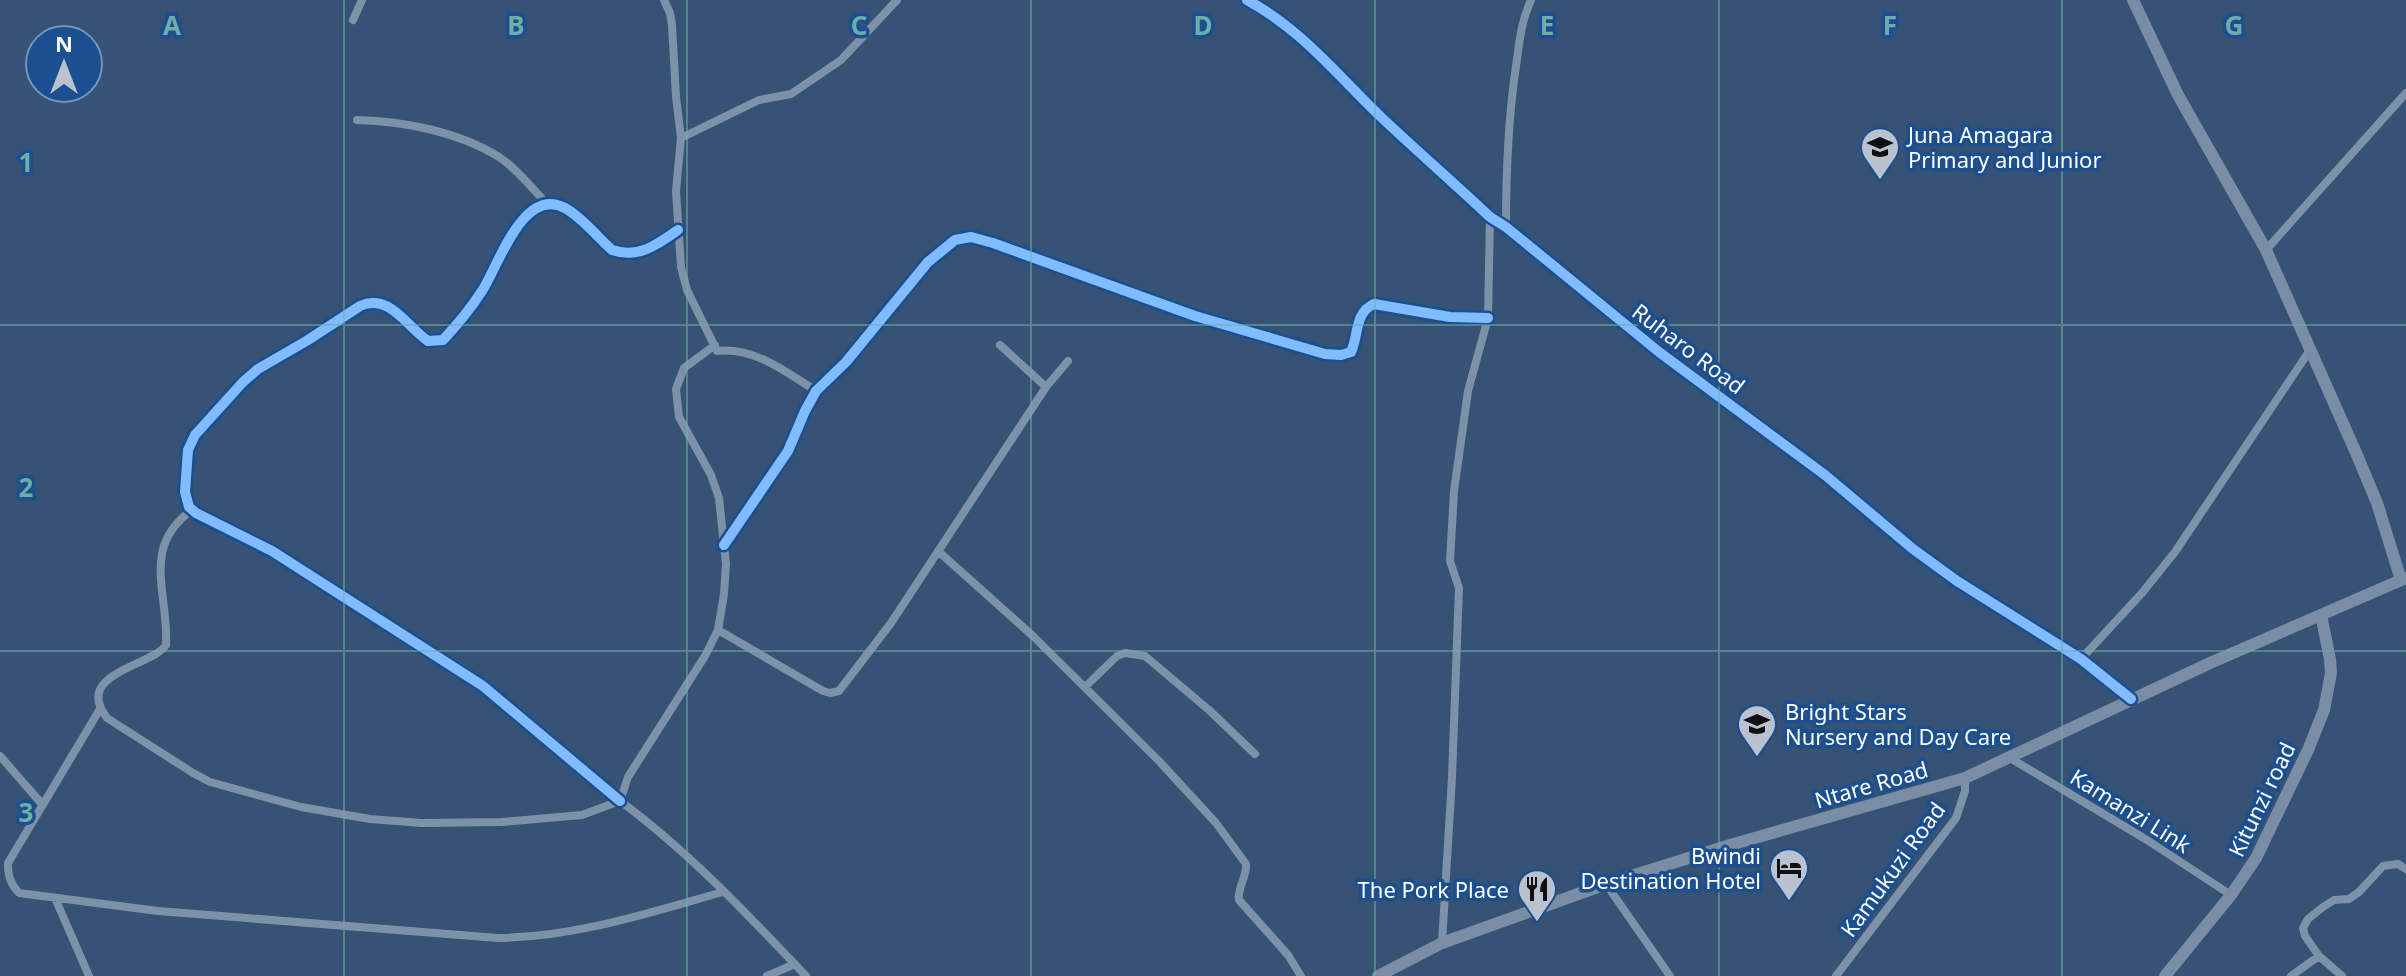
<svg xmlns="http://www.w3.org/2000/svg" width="2406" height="976" font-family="'Noto Sans',sans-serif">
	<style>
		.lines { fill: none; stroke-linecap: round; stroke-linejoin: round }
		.street { stroke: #7d92a8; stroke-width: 8 }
		.secondary { stroke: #798da4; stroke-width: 12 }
		.cycleway-casing { stroke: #1b4f8f; stroke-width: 15 }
		.cycleway { stroke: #80bcff; stroke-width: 10 }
		.grid { fill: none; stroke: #6fada8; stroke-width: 2; stroke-opacity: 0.55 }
		.labels { text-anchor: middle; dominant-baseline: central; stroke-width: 7; stroke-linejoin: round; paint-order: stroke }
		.poi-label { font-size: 22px; fill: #fff; stroke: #1b4f8f; text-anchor: start }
		.street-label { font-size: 22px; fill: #fff; stroke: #1b4f8f }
		.grid-label { font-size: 26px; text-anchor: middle; font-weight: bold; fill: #6fada8; stroke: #1b4f8f; stroke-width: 7; stroke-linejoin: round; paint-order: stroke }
	</style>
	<rect width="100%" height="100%" fill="#365274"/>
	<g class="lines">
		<!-- street -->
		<path class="street" d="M 664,0 L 670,13 L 672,25 L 676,97 L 681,138 L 676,191 L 681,267 L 687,290 L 717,351 C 755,347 786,372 816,391
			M 353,20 L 362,0
			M 357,120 C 403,121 459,132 499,157 C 517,169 532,188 547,204
			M 681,138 L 759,100 L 791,94 L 841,60 L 897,0
			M 1506,227 C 1506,172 1508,120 1516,66 C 1520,39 1520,26 1531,0
			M 2266,250 L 2406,93
			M 715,345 L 684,368 L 676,389 L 679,417 L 711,475 L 719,498 L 726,564 L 724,594 L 718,630 L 705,656 L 628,777 L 620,801 C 688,851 748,915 806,976
			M 1000,345 L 1046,387
			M 192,510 C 140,547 169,594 166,645 C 153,666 72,673 107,718 L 193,773 L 210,782 L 301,807 L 370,819 L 422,823 L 502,822 L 582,815 L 620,801
			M 724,545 L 788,451 L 805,411 L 816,391 L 846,362 L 928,262 L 955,240 L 971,237 L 993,243 L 1195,316 L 1325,354 L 1341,355 L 1351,352 C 1359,335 1354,313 1374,304 L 1450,317 L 1488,318
			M 938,551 L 1034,637 L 1159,761 L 1216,823 L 1246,864 C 1247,877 1237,888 1239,900 L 1288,955 L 1301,976
			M 718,630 L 823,691 L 830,693 L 839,691 L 891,623 L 1046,387 L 1068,361
			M 2081,659 L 2142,593 L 2175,552 L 2310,350
			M 1085,687 L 1117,656 L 1125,653 L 1145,656 L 1209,710 L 1255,754
			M 100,709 L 8,863 C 8,876 10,883 19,893 L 158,911 L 498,938 C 576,937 648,913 723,892
			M 0,756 L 42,804
			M 2010,758 L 2147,840 L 2231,895
			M 620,801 L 483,686 L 272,551 L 196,513 L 189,507 L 185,492 L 188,450 L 195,435 L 243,382 L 258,369 L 308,340 L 360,306 C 390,293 406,326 428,341 L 443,340 C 457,325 471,308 482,291 C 498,267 523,185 565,208 C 583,218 597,237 612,250 C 638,259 657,245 678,230
			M 1606,884 L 1670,976
			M 55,898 L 89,976
			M 1442,943 L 1452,777 L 1459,588 L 1450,561 L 1454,491 L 1468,391 L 1488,318 L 1490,217
			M 767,976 L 795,964
			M 1836,976 L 1956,818 L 1965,791 L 1965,778
			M 2291,976 L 2319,956
			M 2342,976 L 2319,956 L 2305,936 L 2303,928 L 2308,919 L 2323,907 L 2334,900 L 2349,899 L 2359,892 L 2383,866 L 2398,864 L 2406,869"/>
		<!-- secondary -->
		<path class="secondary" d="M 1247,0 C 1301,29 1337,75 1381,117 C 1417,151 1454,183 1490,217 L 1506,227 L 1659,352 L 1825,475 L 1913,549 L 1957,581 L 2081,659 L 2131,699
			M 2133,0 L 2178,95 L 2266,250 L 2357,455 L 2377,503 L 2401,580
			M 1378,976 L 1442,943 L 1606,884 L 1730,845 L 1965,778 L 2210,663 L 2406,578
			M 2165,976 L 2231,895 L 2256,858 L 2308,750 L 2324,710 L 2331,673 L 2330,659 L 2321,615"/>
		<!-- cycleway casing -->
		<g class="cycleway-casing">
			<path id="cycleway" d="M 1247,0 C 1301,29 1337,75 1381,117 C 1417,151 1454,183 1490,217 L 1506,227 L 1659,352 L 1825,475 L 1913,549 L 1957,581 L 2081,659 L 2131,699
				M 724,545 L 788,451 L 805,411 L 816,391 L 846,362 L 928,262 L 955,240 L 971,237 L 993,243 L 1195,316 L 1325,354 L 1341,355 L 1351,352 C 1359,335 1354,313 1374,304 L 1450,317 L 1488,318
				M 620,801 L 483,686 L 272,551 L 196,513 L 189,507 L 185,492 L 188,450 L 195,435 L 243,382 L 258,369 L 308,340 L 360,306 C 390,293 406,326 428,341 L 443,340 C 457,325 471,308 482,291 C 498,267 523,185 565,208 C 583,218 597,237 612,250 C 638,259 657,245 678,230"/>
		</g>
		<!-- cycleway -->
		<use href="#cycleway" class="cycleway"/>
	</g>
	<!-- grid -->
	<path class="grid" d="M 344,0 L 344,976M 687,0 L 687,976M 1031,0 L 1031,976M 1375,0 L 1375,976M 1719,0 L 1719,976M 2062,0 L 2062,976M 0,325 L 2406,325M 0,651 L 2406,651"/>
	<!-- icons -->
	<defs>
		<g id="school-pin" transform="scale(2)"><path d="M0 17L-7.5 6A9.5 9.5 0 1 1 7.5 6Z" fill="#b9c2ce" stroke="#1b4f8f"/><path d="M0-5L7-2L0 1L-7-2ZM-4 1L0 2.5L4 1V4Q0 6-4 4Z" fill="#111"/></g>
		<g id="hotel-pin" transform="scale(2)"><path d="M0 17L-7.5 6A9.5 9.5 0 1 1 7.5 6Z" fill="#b9c2ce" stroke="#1b4f8f"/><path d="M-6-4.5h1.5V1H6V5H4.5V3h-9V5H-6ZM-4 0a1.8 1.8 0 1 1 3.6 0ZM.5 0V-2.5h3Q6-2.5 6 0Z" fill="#111"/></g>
		<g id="restaurant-pin" transform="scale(2)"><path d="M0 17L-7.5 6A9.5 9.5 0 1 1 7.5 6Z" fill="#b9c2ce" stroke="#1b4f8f"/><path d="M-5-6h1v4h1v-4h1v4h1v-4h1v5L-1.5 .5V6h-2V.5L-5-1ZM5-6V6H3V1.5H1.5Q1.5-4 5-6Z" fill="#111"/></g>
	</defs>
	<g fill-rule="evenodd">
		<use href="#school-pin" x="1880" y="147"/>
		<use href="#school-pin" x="1757" y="724"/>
		<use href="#hotel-pin" x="1789" y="868"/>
		<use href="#restaurant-pin" x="1537" y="889"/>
	</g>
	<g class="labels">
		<!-- poi labels -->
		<g class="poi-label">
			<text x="1908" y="134">Juna Amagara<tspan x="1908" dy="25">Primary and Junior</tspan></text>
			<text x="1785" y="711">Bright Stars<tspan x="1785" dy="25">Nursery and Day Care</tspan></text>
			<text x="1761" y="855" text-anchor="end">Bwindi<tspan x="1761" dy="25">Destination Hotel</tspan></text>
			<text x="1509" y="889" text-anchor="end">The Pork Place</text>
		</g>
		<!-- street labels -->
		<g class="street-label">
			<text transform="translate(1689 348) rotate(37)">Ruharo Road</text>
			<text transform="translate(1871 784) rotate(-16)">Ntare Road</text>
			<text transform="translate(2261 799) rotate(-64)">Kitunzi road</text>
			<text transform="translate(2131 810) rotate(32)">Kamanzi Link</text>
			<text transform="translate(1892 869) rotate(-54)">Kamukuzi Road</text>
		</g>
	</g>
	<g class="grid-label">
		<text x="172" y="35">A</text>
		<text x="516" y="35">B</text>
		<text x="859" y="35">C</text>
		<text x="1203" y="35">D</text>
		<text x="1547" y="35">E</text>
		<text x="1890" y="35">F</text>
		<text x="2234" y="35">G</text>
		<text x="26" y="172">1</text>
		<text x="26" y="497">2</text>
		<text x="26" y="822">3</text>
	</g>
	<!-- north arrow -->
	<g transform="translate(64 64)"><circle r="38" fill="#1b4f8f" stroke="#7695bc" stroke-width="2"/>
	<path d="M0-6L14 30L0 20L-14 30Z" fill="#b9c2ce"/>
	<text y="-12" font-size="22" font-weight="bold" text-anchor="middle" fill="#ffffff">N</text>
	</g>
</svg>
